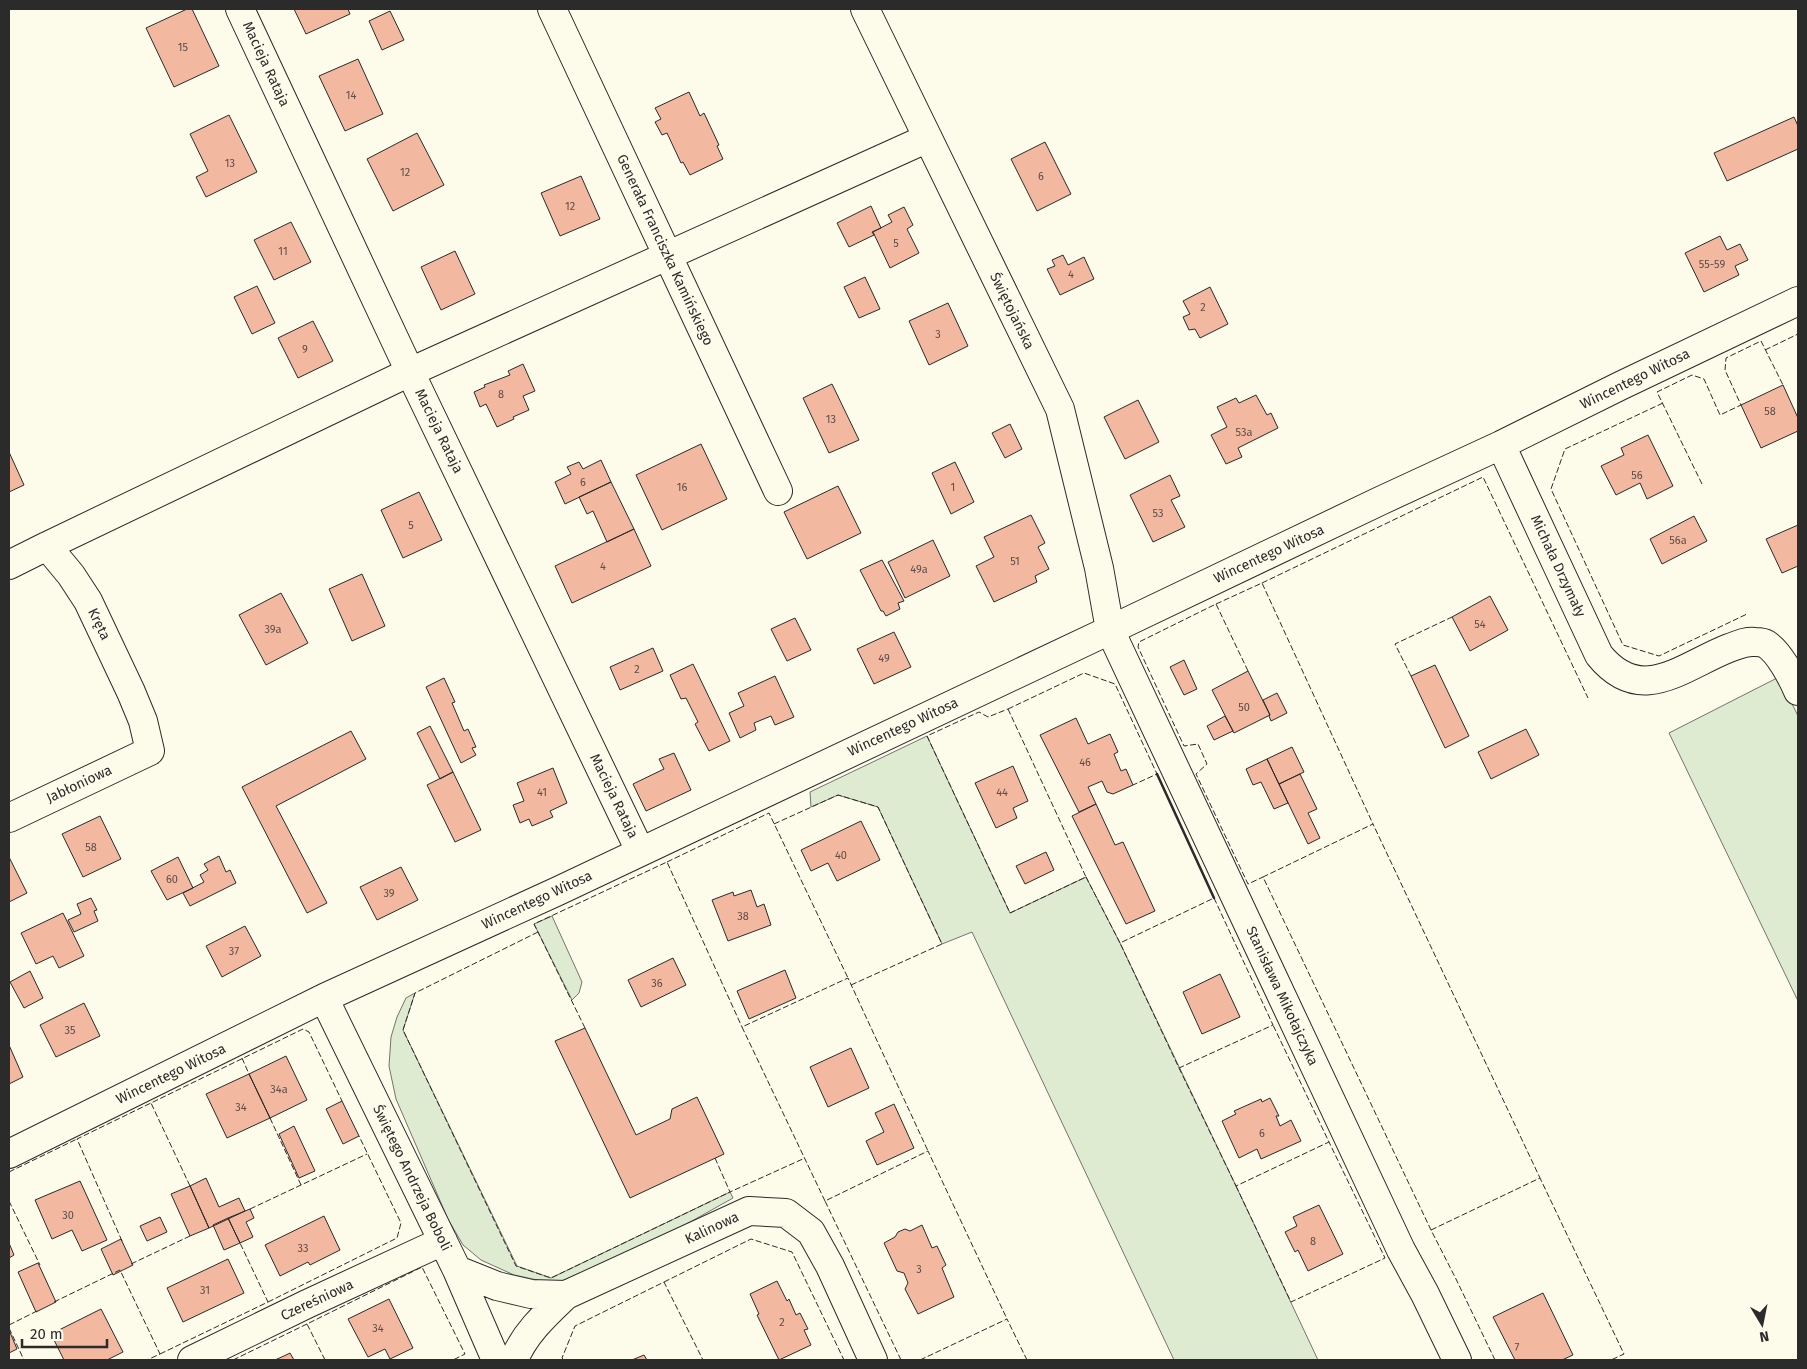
<svg xmlns="http://www.w3.org/2000/svg" width="1807" height="1369" font-family="'Fira Sans',sans-serif">
	<style>
		.green { fill: #deebd1; stroke: #74746e }
		.building { fill: #f2b8a0; stroke: #2b2b2b }
		.lines { fill: none; stroke-linecap: round; stroke-linejoin: round }
		.minor-casing { stroke: #2b2b2b; stroke-width: 30 }
		.minor { stroke: #fdfbea; stroke-width: 28 }
		.fence { stroke: #2b2b2b; stroke-width: 1; stroke-dasharray: 6 2.5; stroke-linecap: butt }
		.wall { stroke: #2b2b2b; stroke-width: 2.5 }
		.labels { text-anchor: middle; dominant-baseline: central; stroke-width: 4; stroke-linejoin: round; paint-order: stroke }
		.number-label { font-size: 11px; fill: #5d4e48 }
		.street-label { font-size: 14px; fill: #2b2b2b; stroke: #fdfbea }
	</style>
	<rect width="100%" height="100%" fill="#fdfbea"/>
	<!-- green -->
	<path class="green" d="M 1779,677 L 1798,716 L 1798,1001 L 1669,733 Z
		M 927,736 L 1010,913 L 1086,877 L 1120,943 L 1236,1186 L 1318,1360 L 1174,1360 L 972,932 L 942,944 L 878,807 L 838,795 L 811,807 L 810,792 Z
		M 552,916 L 582,982 L 579,993 L 572,1000 L 534,924 Z
		M 415,993 L 403,1030 L 517,1266 L 551,1278 L 730,1192 L 733,1198 L 649,1245 L 581,1277 L 552,1283 L 514,1275 L 481,1260 L 463,1245 L 448,1219 L 396,1099 L 389,1066 L 391,1037 L 397,1017 L 406,998 Z"/>
	<!-- building -->
	<path class="building" d="M 187,9 L 192,9 L 219,66 L 174,87 L 146,28 Z
		M 294,9 L 348,9 L 350,14 L 306,34 Z
		M 390,11 L 404,40 L 382,50 L 369,21 Z
		M 358,59 L 383,114 L 345,131 L 319,76 Z
		M 689,92 L 700,116 L 704,113 L 719,145 L 717,146 L 723,159 L 690,175 L 683,162 L 681,163 L 667,133 L 662,135 L 655,122 L 661,119 L 655,108 Z
		M 229,115 L 257,172 L 206,197 L 196,177 L 208,171 L 190,134 Z
		M 1794,117 L 1798,126 L 1798,149 L 1727,181 L 1714,153 Z
		M 417,133 L 444,185 L 393,211 L 367,159 Z
		M 1045,142 L 1071,194 L 1037,211 L 1011,159 Z
		M 581,176 L 600,219 L 560,236 L 541,193 Z
		M 871,206 L 881,228 L 872,232 L 874,235 L 849,247 L 837,223 Z
		M 904,207 L 913,225 L 907,229 L 919,253 L 890,268 L 873,232 L 892,222 L 888,215 Z
		M 291,222 L 311,262 L 274,280 L 254,240 Z
		M 1720,236 L 1727,250 L 1740,244 L 1748,260 L 1735,266 L 1739,275 L 1704,292 L 1685,253 Z
		M 455,251 L 475,294 L 441,310 L 421,267 Z
		M 1063,255 L 1068,265 L 1084,257 L 1094,279 L 1060,295 L 1047,269 L 1055,266 L 1052,260 Z
		M 865,277 L 880,309 L 859,318 L 844,287 Z
		M 257,286 L 275,323 L 252,334 L 234,297 Z
		M 1210,287 L 1228,324 L 1200,338 L 1195,329 L 1189,330 L 1183,317 L 1190,314 L 1183,301 Z
		M 948,303 L 968,346 L 929,365 L 909,321 Z
		M 313,321 L 333,361 L 298,378 L 278,338 Z
		M 523,364 L 535,391 L 523,396 L 529,410 L 513,417 L 514,419 L 497,427 L 486,404 L 480,407 L 474,392 L 485,387 L 484,385 L 510,375 L 508,371 Z
		M 832,384 L 859,440 L 829,453 L 803,398 Z
		M 1783,385 L 1798,418 L 1798,431 L 1761,448 L 1741,405 Z
		M 1256,395 L 1267,415 L 1271,413 L 1278,428 L 1238,448 L 1242,457 L 1226,464 L 1211,435 L 1227,427 L 1217,407 L 1236,398 L 1239,403 Z
		M 1138,400 L 1159,442 L 1125,459 L 1104,417 Z
		M 1010,424 L 1022,449 L 1005,458 L 992,433 Z
		M 1648,435 L 1673,486 L 1647,499 L 1640,483 L 1616,495 L 1601,466 L 1624,455 L 1621,448 Z
		M 701,444 L 727,499 L 662,530 L 636,475 Z
		M 9,452 L 24,485 L 9,492 Z
		M 601,460 L 611,482 L 565,504 L 555,482 L 571,474 L 567,467 L 579,462 L 583,469 Z
		M 955,462 L 974,502 L 951,514 L 932,473 Z
		M 1170,475 L 1180,496 L 1171,500 L 1185,527 L 1153,542 L 1130,495 Z
		M 611,482 L 634,529 L 607,542 L 593,511 L 587,514 L 579,497 Z
		M 838,486 L 861,533 L 807,559 L 784,512 Z
		M 419,492 L 442,540 L 403,558 L 381,510 Z
		M 1031,515 L 1045,543 L 1038,547 L 1049,569 L 1035,576 L 1037,582 L 994,602 L 976,566 L 994,557 L 984,537 Z
		M 1694,516 L 1707,541 L 1662,564 L 1650,539 Z
		M 1798,525 L 1798,566 L 1782,573 L 1766,539 Z
		M 634,529 L 651,566 L 572,603 L 555,566 Z
		M 933,540 L 950,576 L 905,598 L 888,562 Z
		M 882,560 L 904,601 L 898,603 L 900,609 L 886,616 L 883,611 L 881,611 L 860,570 Z
		M 362,574 L 385,626 L 352,641 L 329,589 Z
		M 281,593 L 308,643 L 266,665 L 239,615 Z
		M 1490,596 L 1508,630 L 1470,651 L 1452,617 Z
		M 795,618 L 811,650 L 787,661 L 771,629 Z
		M 894,632 L 911,667 L 874,684 L 857,649 Z
		M 653,648 L 663,671 L 620,690 L 610,667 Z
		M 1184,660 L 1197,689 L 1184,695 L 1170,667 Z
		M 693,664 L 730,741 L 709,751 L 695,724 L 698,722 L 686,698 L 681,699 L 670,675 Z
		M 1435,665 L 1469,736 L 1445,748 L 1411,676 Z
		M 1248,671 L 1270,715 L 1234,733 L 1212,690 Z
		M 775,676 L 794,717 L 775,725 L 771,716 L 754,723 L 756,730 L 740,738 L 729,713 L 744,706 L 738,693 Z
		M 444,678 L 455,702 L 452,703 L 464,731 L 468,729 L 476,747 L 472,748 L 476,755 L 461,763 L 426,687 Z
		M 1277,693 L 1287,713 L 1271,721 L 1269,716 L 1270,715 L 1263,700 Z
		M 1225,716 L 1233,731 L 1214,740 L 1207,726 Z
		M 1076,718 L 1088,744 L 1110,734 L 1118,752 L 1114,754 L 1121,771 L 1126,769 L 1133,785 L 1113,794 L 1107,792 L 1102,781 L 1088,787 L 1096,804 L 1079,812 L 1040,735 Z
		M 430,726 L 453,772 L 440,779 L 417,733 Z
		M 1526,729 L 1539,755 L 1491,779 L 1478,752 Z
		M 351,731 L 366,759 L 276,806 L 327,903 L 307,913 L 242,787 Z
		M 1292,747 L 1304,772 L 1279,784 L 1267,759 Z
		M 674,753 L 691,790 L 646,811 L 633,784 L 664,769 L 659,759 Z
		M 1267,759 L 1288,803 L 1274,809 L 1261,782 L 1253,785 L 1246,769 Z
		M 1013,766 L 1028,801 L 1013,808 L 1017,818 L 996,828 L 975,783 Z
		M 553,768 L 567,803 L 550,811 L 553,817 L 532,826 L 529,819 L 520,823 L 513,805 L 524,801 L 517,783 Z
		M 453,772 L 481,830 L 455,842 L 427,785 Z
		M 1300,774 L 1317,809 L 1308,813 L 1320,838 L 1308,844 L 1279,784 Z
		M 1096,804 L 1115,845 L 1123,842 L 1155,911 L 1126,924 L 1072,816 Z
		M 100,816 L 121,859 L 83,877 L 62,834 Z
		M 861,821 L 880,860 L 837,881 L 828,863 L 811,871 L 801,850 Z
		M 1046,852 L 1054,870 L 1025,884 L 1016,866 Z
		M 219,856 L 226,872 L 230,870 L 236,883 L 190,906 L 183,893 L 204,882 L 200,875 L 208,870 L 204,864 Z
		M 9,857 L 27,893 L 9,902 Z
		M 178,857 L 193,888 L 167,900 L 151,871 Z
		M 401,867 L 418,900 L 377,920 L 360,887 Z
		M 751,890 L 757,907 L 764,904 L 771,925 L 728,941 L 712,900 L 733,892 L 734,896 Z
		M 91,898 L 97,910 L 94,911 L 98,921 L 74,932 L 68,920 L 81,914 L 77,904 Z
		M 63,913 L 84,956 L 59,968 L 53,956 L 36,964 L 21,933 Z
		M 245,926 L 261,956 L 222,977 L 206,946 Z
		M 673,958 L 686,985 L 641,1007 L 628,980 Z
		M 785,970 L 796,998 L 749,1019 L 737,991 Z
		M 30,971 L 43,998 L 24,1008 L 10,982 Z
		M 1220,974 L 1240,1017 L 1202,1034 L 1183,992 Z
		M 84,1003 L 100,1036 L 56,1057 L 40,1025 Z
		M 585,1028 L 636,1135 L 670,1119 L 672,1109 L 697,1097 L 724,1154 L 630,1198 L 555,1041 Z
		M 9,1045 L 23,1077 L 9,1084 Z
		M 851,1048 L 869,1088 L 828,1107 L 810,1067 Z
		M 286,1056 L 307,1100 L 270,1118 L 249,1074 Z
		M 249,1074 L 270,1118 L 227,1138 L 206,1094 Z
		M 1270,1098 L 1279,1116 L 1276,1116 L 1280,1126 L 1291,1120 L 1301,1141 L 1261,1159 L 1257,1149 L 1239,1158 L 1222,1121 L 1236,1114 L 1234,1111 L 1261,1099 L 1262,1102 Z
		M 342,1101 L 359,1136 L 343,1144 L 326,1109 Z
		M 894,1104 L 914,1148 L 877,1165 L 866,1141 L 884,1132 L 875,1113 Z
		M 294,1126 L 315,1171 L 299,1178 L 279,1134 Z
		M 206,1178 L 219,1207 L 239,1198 L 245,1211 L 209,1228 L 190,1186 Z
		M 80,1181 L 107,1240 L 82,1251 L 72,1230 L 52,1239 L 35,1200 Z
		M 190,1186 L 209,1228 L 190,1236 L 171,1194 Z
		M 1319,1205 L 1343,1254 L 1308,1271 L 1298,1250 L 1295,1252 L 1285,1232 L 1297,1226 L 1293,1217 Z
		M 250,1209 L 254,1218 L 246,1222 L 253,1237 L 240,1243 L 228,1218 Z
		M 324,1216 L 340,1250 L 310,1265 L 308,1262 L 280,1276 L 265,1245 Z
		M 160,1217 L 167,1232 L 147,1241 L 140,1226 Z
		M 228,1218 L 240,1243 L 224,1250 L 213,1225 Z
		M 922,1225 L 932,1248 L 937,1246 L 946,1265 L 942,1268 L 954,1297 L 918,1314 L 905,1289 L 908,1283 L 904,1273 L 897,1271 L 884,1243 L 895,1237 L 898,1232 L 905,1229 L 910,1231 Z
		M 121,1239 L 133,1265 L 113,1275 L 101,1249 Z
		M 9,1243 L 14,1255 L 9,1258 Z
		M 228,1259 L 244,1293 L 183,1322 L 167,1288 Z
		M 38,1263 L 56,1302 L 36,1312 L 18,1272 Z
		M 777,1281 L 787,1301 L 789,1299 L 796,1315 L 800,1313 L 808,1329 L 804,1330 L 811,1345 L 779,1360 L 757,1315 L 759,1314 L 750,1294 Z
		M 1543,1293 L 1573,1355 L 1562,1360 L 1515,1360 L 1493,1317 Z
		M 389,1299 L 413,1348 L 390,1359 L 385,1349 L 368,1357 L 348,1319 Z
		M 101,1309 L 123,1352 L 107,1360 L 64,1360 L 51,1334 Z
		M 9,1330 L 17,1349 L 9,1353 Z
		M 290,1353 L 294,1360 L 275,1360 L 286,1355 Z
		M 644,1355 L 647,1360 L 632,1360 Z"/>
	<g class="lines">
		<!-- minor casing -->
		<g class="minor-casing">
			<path id="minor" d="M 240,9 L 410,372 L 640,851
				M 552,9 L 778,491
				M 865,9 L 1060,409 L 1099,568 L 1110,630 L 1401,1250 L 1425,1294 L 1457,1360
				M 1501,445 L 1599,655 C 1641,707 1683,666 1729,648 C 1738,645 1745,641 1755,642 C 1758,642 1763,642 1766,644 C 1779,652 1792,677 1798,691
				M 47,546 L 410,372 L 928,138
				M 9,565 L 47,546 L 71,575 L 88,601 L 131,692 L 143,721 L 150,751 L 9,818
				M 324,998 L 457,1270 L 496,1360
				M 9,1154 L 324,998 L 558,891 L 1110,630 L 1380,501 L 1501,445 L 1620,386 L 1798,301
				M 457,1270 L 497,1286 L 531,1294 L 566,1295 L 749,1211 L 786,1213 L 811,1232 L 830,1266 L 873,1360
				M 192,1360 L 307,1304 L 443,1241
				M 514,1360 C 524,1334 546,1314 566,1295"/>
		</g>
		<!-- minor -->
		<use href="#minor" class="minor"/>
		<!-- fence -->
		<path class="fence" d="M 1765,350 L 1798,334
			M 1663,403 L 1565,449 L 1551,489 L 1623,645 L 1659,656 L 1747,614
			M 1702,484 L 1657,392 L 1692,375 L 1704,379 L 1720,415 L 1741,405 L 1725,370 L 1726,358 L 1761,341 L 1783,385
			M 1262,583 L 1483,477 L 1588,698
			M 1216,604 L 1262,583 L 1373,824
			M 1248,671 L 1216,604 L 1139,642 L 1138,647 L 1184,746 L 1198,744 L 1207,764 L 1196,774 L 1248,884 L 1263,877
			M 1411,676 L 1395,644 L 1452,617
			M 1008,709 L 1086,877 L 1010,913 L 927,736 L 979,712 L 988,717 Z
			M 1008,709 L 1084,673 L 1115,684 L 1157,774 L 1133,785
			M 774,824 L 838,795 L 878,807 L 942,944 L 851,985
			M 667,862 L 769,813 L 848,978
			M 1086,877 L 1120,943 L 1214,898 L 1273,1025 L 1179,1068 L 1120,943
			M 538,932 L 415,993 L 403,1030 L 516,1266 L 551,1278 L 730,1192
			M 585,1028 L 534,924 L 667,862 L 742,1027
			M 242,1058 L 249,1074
			M 1179,1068 L 1236,1186 L 1329,1142 L 1273,1025
			M 270,1118 L 301,1185
			M 715,1158 L 730,1192 L 805,1158
			M 9,1172 L 77,1139
			M 190,1186 L 151,1103 L 303,1029 L 309,1032 L 342,1101
			M 1236,1186 L 1291,1302 L 1385,1258 L 1329,1142
			M 9,1201 L 40,1265
			M 825,1201 L 742,1027 L 848,978 L 928,1151
			M 250,1209 L 367,1154
			M 1431,1230 L 1540,1178 L 1624,1354 L 1611,1360
			M 122,1241 L 77,1139 L 151,1103
			M 131,1264 L 190,1236
			M 664,1282 L 751,1239 L 792,1252 L 844,1360
			M 54,1302 L 120,1270 L 160,1354 L 147,1360
			M 268,1302 L 397,1238 L 401,1223 L 359,1136
			M 9,1325 L 39,1310
			M 9,1328 L 24,1360
			M 160,1354 L 268,1302 L 240,1243
			M 233,1360 L 307,1324
			M 325,1360 L 307,1324 L 422,1267 L 465,1354 L 453,1360
			M 564,1360 L 562,1358 L 575,1326 L 664,1282 L 703,1360
			M 901,1360 L 825,1201 L 928,1151 L 1007,1319
			M 920,1360 L 1007,1319 L 1027,1360
			M 1495,1360 L 1456,1279 L 1431,1230 L 1263,877 L 1373,824 L 1540,1178"/>
		<!-- wall -->
		<path class="wall" d="M 1157,774 L 1214,898"/>
	</g>
	<g class="labels">
		<!-- number labels -->
		<g class="number-label">
			<text x="183" y="47">15</text>
			<text x="351" y="95">14</text>
			<text x="230" y="163">13</text>
			<text x="405" y="172">12</text>
			<text x="1041" y="176">6</text>
			<text x="570" y="206">12</text>
			<text x="896" y="243">5</text>
			<text x="283" y="251">11</text>
			<text x="1712" y="264">55-59</text>
			<text x="1071" y="274">4</text>
			<text x="1203" y="307">2</text>
			<text x="938" y="334">3</text>
			<text x="305" y="349">9</text>
			<text x="501" y="394">8</text>
			<text x="1770" y="411">58</text>
			<text x="831" y="419">13</text>
			<text x="1244" y="432">53a</text>
			<text x="1637" y="475">56</text>
			<text x="583" y="482">6</text>
			<text x="682" y="487">16</text>
			<text x="953" y="487">1</text>
			<text x="1158" y="513">53</text>
			<text x="411" y="525">5</text>
			<text x="1678" y="540">56a</text>
			<text x="1015" y="561">51</text>
			<text x="603" y="566">4</text>
			<text x="919" y="569">49a</text>
			<text x="1480" y="624">54</text>
			<text x="273" y="629">39a</text>
			<text x="884" y="658">49</text>
			<text x="637" y="669">2</text>
			<text x="1244" y="707">50</text>
			<text x="1085" y="762">46</text>
			<text x="542" y="792">41</text>
			<text x="1002" y="792">44</text>
			<text x="91" y="847">58</text>
			<text x="841" y="855">40</text>
			<text x="172" y="879">60</text>
			<text x="389" y="893">39</text>
			<text x="743" y="916">38</text>
			<text x="234" y="951">37</text>
			<text x="657" y="983">36</text>
			<text x="70" y="1030">35</text>
			<text x="279" y="1089">34a</text>
			<text x="241" y="1107">34</text>
			<text x="1262" y="1133">6</text>
			<text x="68" y="1215">30</text>
			<text x="1313" y="1241">8</text>
			<text x="303" y="1248">33</text>
			<text x="919" y="1269">3</text>
			<text x="205" y="1290">31</text>
			<text x="782" y="1322">2</text>
			<text x="378" y="1328">34</text>
			<text x="1517" y="1347">7</text>
		</g>
		<!-- street labels -->
		<g class="street-label">
			<text transform="translate(266 64) rotate(65)">Macieja Rataja</text>
			<text transform="translate(665 250) rotate(65)">Generała Franciszka Kamińskiego</text>
			<text transform="translate(1012 311) rotate(64)">Świętojańska</text>
			<text transform="translate(1635 379) rotate(-26)">Wincentego Witosa</text>
			<text transform="translate(439 431) rotate(64)">Macieja Rataja</text>
			<text transform="translate(1269 554) rotate(-25)">Wincentego Witosa</text>
			<text transform="translate(1558 566) rotate(65)">Michała Drzymały</text>
			<text transform="translate(99 624) rotate(64)">Kręta</text>
			<text transform="translate(903 727) rotate(-25)">Wincentego Witosa</text>
			<text transform="translate(79 784) rotate(-25)">Jabłoniowa</text>
			<text transform="translate(614 796) rotate(64)">Macieja Rataja</text>
			<text transform="translate(537 900) rotate(-25)">Wincentego Witosa</text>
			<text transform="translate(1282 996) rotate(65)">Stanisława Mikołajczyka</text>
			<text transform="translate(171 1074) rotate(-26)">Wincentego Witosa</text>
			<text transform="translate(412 1178) rotate(64)">Świętego Andrzeja Boboli</text>
			<text transform="translate(712 1228) rotate(-25)">Kalinowa</text>
			<text transform="translate(317 1300) rotate(-25)">Czereśniowa</text>
		</g>
	</g>
	<!-- border -->
	<rect width="1807" height="1369" fill="none" stroke="#2b2b2b" stroke-width="20"/>
	<!-- north arrow -->
	<g transform="translate(1762 1324) rotate(170)" stroke="#fdfbea" stroke-width="4" paint-order="stroke">
	<path d="M0-4L9 19L0 12L-9 19Z" fill="#2b2b2b"/>
	<text y="-8" font-size="14" font-weight="bold" text-anchor="middle" fill="#2b2b2b">N</text>
	</g>
	<!-- scale -->
	<path d="M22 1339v8h85v-8" fill="none" stroke="#2b2b2b" stroke-width="2.5"/>
	<text x="30" y="1339" font-size="15" fill="#2b2b2b" stroke="#fdfbea" stroke-width="4" paint-order="stroke">20 m</text>
</svg>
